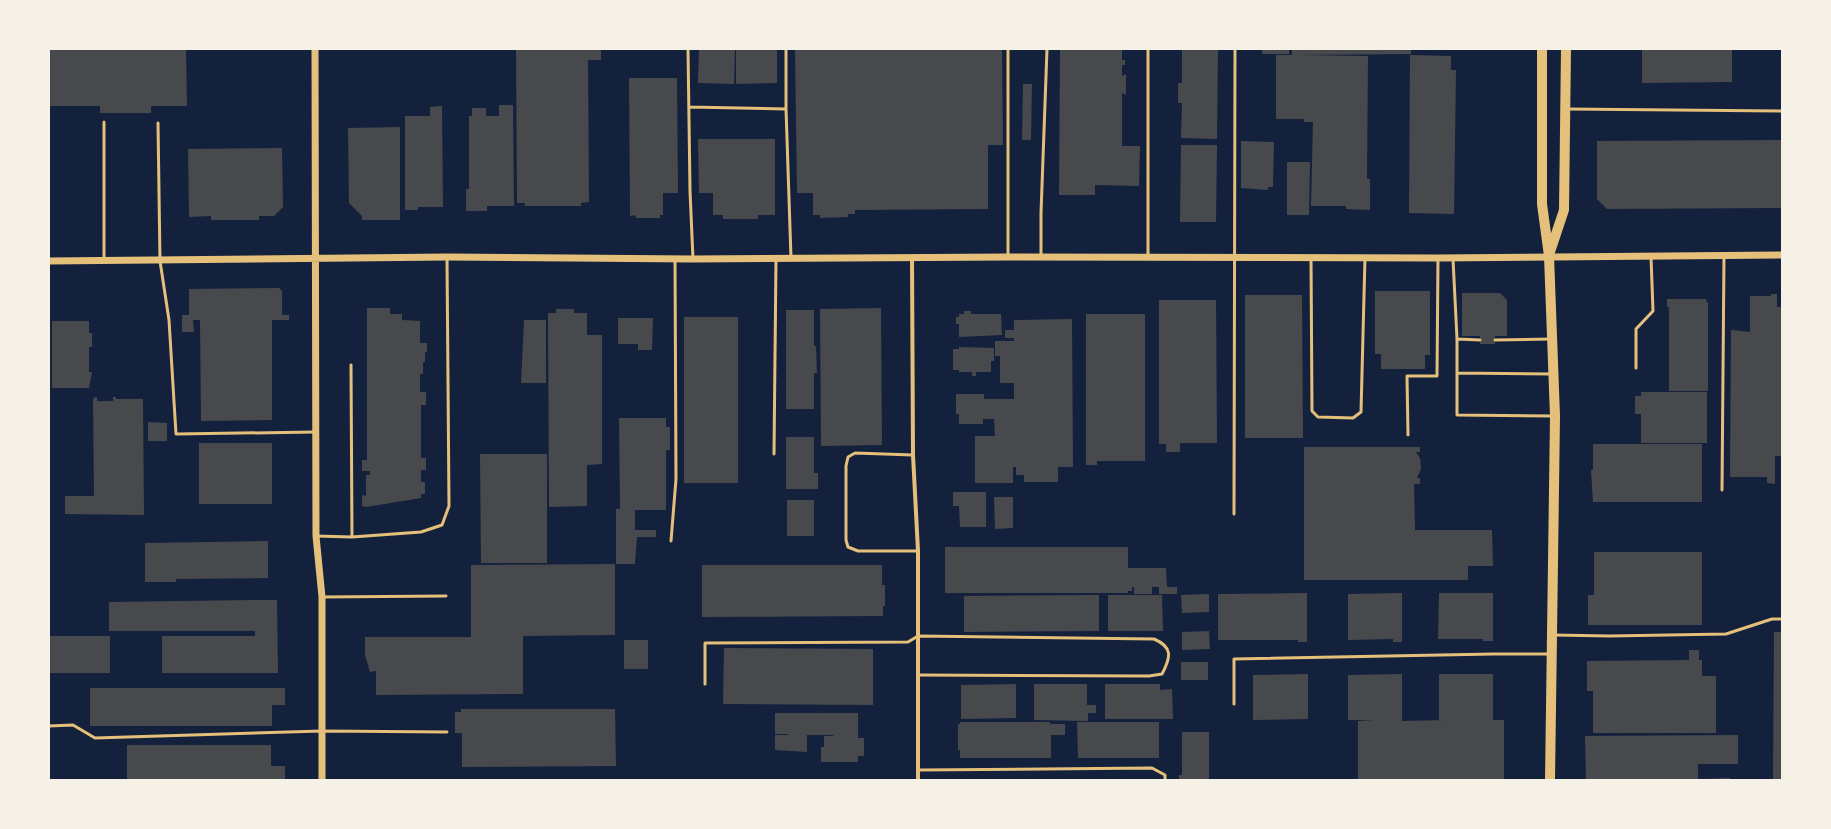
<svg xmlns="http://www.w3.org/2000/svg" width="1831" height="829" font-family="'Noto Sans',sans-serif">
	<style>
		.building { fill: #48494c }
		.lines { fill: none; stroke-linecap: round; stroke-linejoin: round }
		.service { stroke: #e5c07b; stroke-width: 3 }
		.minor { stroke: #e5c07b; stroke-width: 4 }
		.tertiary { stroke: #e5c07b; stroke-width: 7 }
		.primary { stroke: #e5c07b; stroke-width: 10 }
	</style>
	<rect width="100%" height="100%" fill="#14213d"/>
	<!-- building -->
	<path class="building" d="M 49,49 L 186,49 L 187,106 L 151,106 L 151,113 L 100,113 L 100,106 L 49,106 Z
		M 516,49 L 601,49 L 601,60 L 588,60 L 589,202 L 581,203 L 581,206 L 525,206 L 525,203 L 517,203 Z
		M 699,49 L 735,49 L 734,84 L 698,83 Z
		M 736,49 L 777,49 L 777,83 L 736,84 Z
		M 795,49 L 1002,49 L 1003,145 L 988,145 L 988,209 L 855,210 L 855,214 L 848,214 L 848,217 L 820,218 L 820,215 L 813,215 L 813,193 L 797,193 Z
		M 1060,49 L 1122,49 L 1122,60 L 1125,60 L 1125,65 L 1122,65 L 1122,76 L 1126,74 L 1126,95 L 1122,93 L 1122,146 L 1140,146 L 1139,186 L 1095,185 L 1095,195 L 1059,195 Z
		M 1182,49 L 1218,49 L 1217,139 L 1181,138 L 1182,103 L 1178,103 L 1178,83 L 1182,83 Z
		M 1262,49 L 1289,49 L 1289,54 L 1262,54 Z
		M 1292,49 L 1411,49 L 1411,54 L 1299,55 L 1368,56 L 1367,179 L 1370,179 L 1370,210 L 1346,209 L 1346,206 L 1311,206 L 1313,122 L 1304,122 L 1304,119 L 1276,119 L 1276,55 L 1292,55 Z
		M 1642,49 L 1732,49 L 1732,82 L 1642,83 Z
		M 1410,55 L 1451,56 L 1451,70 L 1456,70 L 1454,214 L 1409,213 Z
		M 629,78 L 677,78 L 678,193 L 663,193 L 663,215 L 660,215 L 660,218 L 636,218 L 635,215 L 630,216 Z
		M 1023,84 L 1032,84 L 1031,140 L 1022,140 Z
		M 499,105 L 513,105 L 514,206 L 487,206 L 487,211 L 466,211 L 466,189 L 469,189 L 469,116 L 472,116 L 472,108 L 486,108 L 486,116 L 499,116 Z
		M 442,106 L 443,207 L 418,207 L 418,210 L 405,210 L 405,116 L 430,116 L 430,107 Z
		M 400,127 L 400,220 L 362,220 L 362,216 L 349,203 L 348,128 Z
		M 698,139 L 775,139 L 775,215 L 758,215 L 758,219 L 723,219 L 723,215 L 713,215 L 713,193 L 699,193 Z
		M 1782,140 L 1782,208 L 1607,209 L 1597,199 L 1597,141 Z
		M 1241,141 L 1274,142 L 1273,187 L 1268,187 L 1268,190 L 1241,188 Z
		M 1181,145 L 1217,145 L 1216,222 L 1180,222 Z
		M 282,148 L 283,207 L 274,216 L 259,216 L 259,220 L 211,220 L 211,216 L 189,217 L 188,149 Z
		M 1287,162 L 1310,162 L 1309,215 L 1287,215 Z
		M 279,288 L 282,291 L 282,315 L 289,315 L 289,320 L 272,320 L 272,420 L 201,421 L 200,320 L 193,320 L 194,332 L 182,332 L 182,315 L 189,315 L 189,289 Z
		M 1375,291 L 1430,291 L 1430,355 L 1425,355 L 1425,369 L 1381,369 L 1381,354 L 1375,354 Z
		M 1462,293 L 1500,293 L 1507,300 L 1507,336 L 1495,336 L 1495,344 L 1480,344 L 1480,336 L 1462,336 Z
		M 1771,294 L 1777,294 L 1777,307 L 1782,307 L 1782,456 L 1775,456 L 1775,484 L 1767,483 L 1767,477 L 1730,477 L 1731,330 L 1750,332 L 1750,296 L 1771,296 Z
		M 1245,295 L 1302,295 L 1303,438 L 1245,438 Z
		M 1667,299 L 1706,299 L 1706,302 L 1708,302 L 1708,391 L 1669,391 L 1669,307 L 1667,307 Z
		M 1159,300 L 1216,300 L 1217,443 L 1180,443 L 1180,452 L 1166,452 L 1166,444 L 1159,444 Z
		M 367,308 L 390,308 L 390,314 L 402,314 L 402,320 L 420,321 L 420,343 L 427,343 L 427,352 L 425,352 L 425,362 L 423,362 L 423,374 L 420,374 L 420,392 L 426,392 L 426,405 L 421,405 L 421,458 L 426,458 L 426,470 L 421,470 L 421,482 L 425,482 L 425,494 L 421,494 L 421,498 L 366,507 L 362,506 L 362,495 L 366,496 L 366,475 L 370,475 L 370,471 L 362,471 L 362,460 L 367,460 Z
		M 881,308 L 882,445 L 821,446 L 820,309 Z
		M 556,309 L 574,309 L 574,313 L 587,313 L 587,335 L 602,335 L 602,464 L 587,465 L 587,506 L 549,507 L 548,313 L 556,313 Z
		M 786,310 L 814,310 L 814,346 L 816,346 L 817,373 L 814,373 L 814,409 L 786,409 Z
		M 964,311 L 971,311 L 971,314 L 1001,314 L 1002,335 L 959,337 L 959,324 L 956,324 L 956,317 L 959,317 L 959,314 L 964,314 Z
		M 1086,314 L 1145,314 L 1145,461 L 1097,461 L 1097,465 L 1086,465 Z
		M 684,317 L 738,317 L 738,483 L 684,483 Z
		M 618,318 L 653,318 L 652,350 L 638,350 L 638,344 L 618,344 Z
		M 1072,319 L 1073,467 L 1058,467 L 1058,482 L 1024,482 L 1024,475 L 1016,475 L 1016,467 L 1013,467 L 1013,483 L 975,483 L 975,436 L 995,436 L 994,419 L 983,419 L 983,424 L 959,424 L 959,414 L 956,414 L 956,394 L 984,394 L 984,399 L 1014,399 L 1014,383 L 1000,383 L 1000,356 L 995,356 L 995,341 L 1014,341 L 1014,338 L 1005,338 L 1005,330 L 1014,330 L 1014,320 Z
		M 524,320 L 546,320 L 546,383 L 521,383 Z
		M 52,321 L 89,321 L 89,333 L 92,333 L 92,347 L 89,347 L 89,372 L 92,372 L 89,388 L 52,388 Z
		M 959,347 L 994,348 L 994,361 L 991,361 L 991,372 L 976,372 L 976,376 L 972,376 L 972,372 L 959,372 L 959,370 L 953,370 L 953,349 L 959,349 Z
		M 1641,392 L 1707,392 L 1707,443 L 1641,443 L 1641,414 L 1635,414 L 1635,396 L 1641,396 Z
		M 95,397 L 97,397 L 97,401 L 113,401 L 113,397 L 116,397 L 116,399 L 143,399 L 144,515 L 65,514 L 65,496 L 94,496 L 93,399 Z
		M 619,418 L 666,418 L 666,427 L 670,427 L 670,450 L 666,450 L 666,510 L 635,510 L 635,530 L 656,530 L 656,537 L 637,537 L 635,564 L 616,564 L 616,509 L 620,509 Z
		M 148,422 L 167,423 L 167,441 L 148,441 Z
		M 786,437 L 814,437 L 814,473 L 818,473 L 818,489 L 786,489 Z
		M 199,443 L 272,443 L 272,504 L 199,504 Z
		M 1593,444 L 1702,444 L 1702,502 L 1593,502 L 1591,470 L 1593,470 Z
		M 1304,447 L 1420,447 L 1420,452 L 1416,452 L 1420,458 L 1421,469 L 1417,478 L 1420,478 L 1420,484 L 1414,484 L 1415,530 L 1492,530 L 1493,566 L 1468,566 L 1468,580 L 1304,580 Z
		M 480,454 L 547,454 L 547,563 L 481,563 Z
		M 953,492 L 986,492 L 986,527 L 960,527 L 959,506 L 953,506 Z
		M 994,497 L 1013,497 L 1013,528 L 995,529 Z
		M 787,500 L 814,500 L 814,536 L 787,536 Z
		M 268,541 L 268,578 L 176,579 L 176,582 L 145,582 L 145,543 Z
		M 945,547 L 1128,547 L 1128,568 L 1166,568 L 1167,587 L 1177,587 L 1177,594 L 1159,594 L 1159,587 L 1152,587 L 1152,594 L 1134,594 L 1134,587 L 1132,587 L 1132,591 L 1128,591 L 1128,593 L 945,593 Z
		M 1594,552 L 1702,552 L 1702,625 L 1588,625 L 1588,595 L 1594,595 Z
		M 615,564 L 615,635 L 523,636 L 523,694 L 376,695 L 376,671 L 370,672 L 365,655 L 365,637 L 471,637 L 471,565 Z
		M 702,565 L 882,565 L 882,585 L 885,585 L 885,606 L 883,606 L 883,616 L 702,617 Z
		M 1307,593 L 1307,642 L 1298,642 L 1298,640 L 1218,640 L 1218,594 Z
		M 1402,593 L 1402,642 L 1393,642 L 1393,639 L 1348,640 L 1348,594 Z
		M 1439,593 L 1493,593 L 1493,641 L 1483,641 L 1483,639 L 1438,639 Z
		M 1209,594 L 1209,612 L 1182,613 L 1181,595 Z
		M 1099,595 L 1099,631 L 964,632 L 964,596 Z
		M 1108,595 L 1162,595 L 1163,631 L 1108,631 Z
		M 254,600 L 277,600 L 278,673 L 162,673 L 162,636 L 255,636 L 255,631 L 109,631 L 109,602 Z
		M 1209,631 L 1210,649 L 1182,650 L 1182,632 Z
		M 1774,632 L 1782,632 L 1782,780 L 1773,780 Z
		M 49,636 L 110,636 L 110,673 L 49,673 Z
		M 624,640 L 648,640 L 648,669 L 624,669 Z
		M 724,648 L 873,649 L 873,705 L 723,704 Z
		M 1689,650 L 1699,650 L 1699,660 L 1702,660 L 1702,676 L 1716,676 L 1716,733 L 1593,733 L 1593,691 L 1587,691 L 1587,661 L 1689,660 Z
		M 1181,662 L 1208,662 L 1208,680 L 1181,680 Z
		M 1308,674 L 1308,719 L 1253,720 L 1253,675 Z
		M 1402,674 L 1402,721 L 1448,720 L 1439,720 L 1439,674 L 1493,674 L 1493,720 L 1504,720 L 1504,780 L 1358,780 L 1358,721 L 1375,720 L 1348,720 L 1348,675 Z
		M 1016,684 L 1016,718 L 961,719 L 961,685 Z
		M 1034,684 L 1087,684 L 1087,705 L 1096,705 L 1096,713 L 1088,713 L 1088,721 L 1034,720 Z
		M 1105,684 L 1160,684 L 1160,690 L 1172,689 L 1173,719 L 1105,719 Z
		M 90,688 L 285,688 L 285,705 L 272,705 L 272,726 L 90,726 Z
		M 461,709 L 615,709 L 616,766 L 462,767 L 462,733 L 455,733 L 455,712 L 461,712 Z
		M 775,713 L 858,713 L 858,738 L 864,738 L 864,756 L 858,756 L 858,762 L 821,762 L 821,747 L 824,747 L 824,736 L 833,736 L 833,735 L 807,735 L 807,752 L 775,750 L 775,735 L 788,735 L 788,734 L 775,734 Z
		M 960,722 L 1050,722 L 1050,724 L 1065,724 L 1065,735 L 1051,735 L 1051,758 L 960,758 L 960,750 L 958,750 L 958,724 L 960,724 Z
		M 1077,722 L 1159,722 L 1159,758 L 1078,758 Z
		M 1182,732 L 1209,732 L 1209,780 L 1179,780 L 1179,775 L 1182,775 Z
		M 1738,735 L 1738,764 L 1698,764 L 1698,780 L 1586,780 L 1585,736 Z
		M 127,745 L 271,745 L 271,766 L 285,766 L 285,780 L 127,780 Z
		M 1730,778 L 1730,780 L 1700,780 L 1700,779 Z"/>
	<g class="lines">
		<!-- service -->
		<path class="service" d="M 688,49 L 690,191 L 693,259
			M 786,49 L 786,109
			M 1148,49 L 1148,257
			M 689,107 L 786,109 L 791,258
			M 1568,109 L 1782,111
			M 104,122 L 104,261
			M 158,123 L 160,261 L 169,320 L 176,434 L 315,432
			M 1008,257 L 1008,49
			M 1041,257 L 1041,213 L 1047,49
			M 1311,258 L 1312,411 L 1318,417 L 1353,418 L 1361,412 L 1365,257
			M 1453,259 L 1457,339
			M 1480,340 L 1457,339 L 1457,415 L 1554,416
			M 1495,340 L 1551,339
			M 351,365 L 352,537
			M 1636,368 L 1636,329 L 1653,311 L 1651,257
			M 1457,373 L 1552,374
			M 1408,435 L 1407,376 L 1437,376 L 1438,258
			M 774,454 L 776,259
			M 913,455 L 855,453 L 848,457 L 846,466 L 846,540 L 848,547 L 858,551 L 918,551
			M 1722,490 L 1724,255
			M 1234,514 L 1235,49
			M 316,536 L 352,537 L 421,532 L 442,525 L 449,506 L 447,258
			M 671,541 L 676,479 L 675,259
			M 322,597 L 446,596
			M 1553,635 L 1610,636 L 1726,634 L 1772,619 L 1782,619
			M 705,684 L 705,643 L 908,642 L 918,636 L 1154,639 C 1173,647 1171,657 1162,674 L 1149,676 L 918,675
			M 1234,704 L 1234,659 L 1493,654 L 1549,654
			M 49,726 L 73,725 L 95,738 L 322,731 L 447,732
			M 918,770 L 1152,768 L 1165,775 L 1165,780"/>
		<!-- minor -->
		<path class="minor" d="M 912,258 L 913,455 L 918,551 L 918,780"/>
		<!-- tertiary -->
		<path class="tertiary" d="M 315,49 L 316,536 L 322,597 L 322,780
			M 49,261 L 447,257 L 693,259 L 1008,257 L 1438,258 L 1782,255"/>
		<!-- primary -->
		<path class="primary" d="M 1542,49 L 1542,204 L 1549,256 L 1555,416 L 1550,780
			M 1550,252 L 1564,210 L 1566,49"/>
	</g>
	<!-- border -->
	<rect width="1831" height="829" fill="none" stroke="#f6f1e7" stroke-width="100"/>
</svg>
